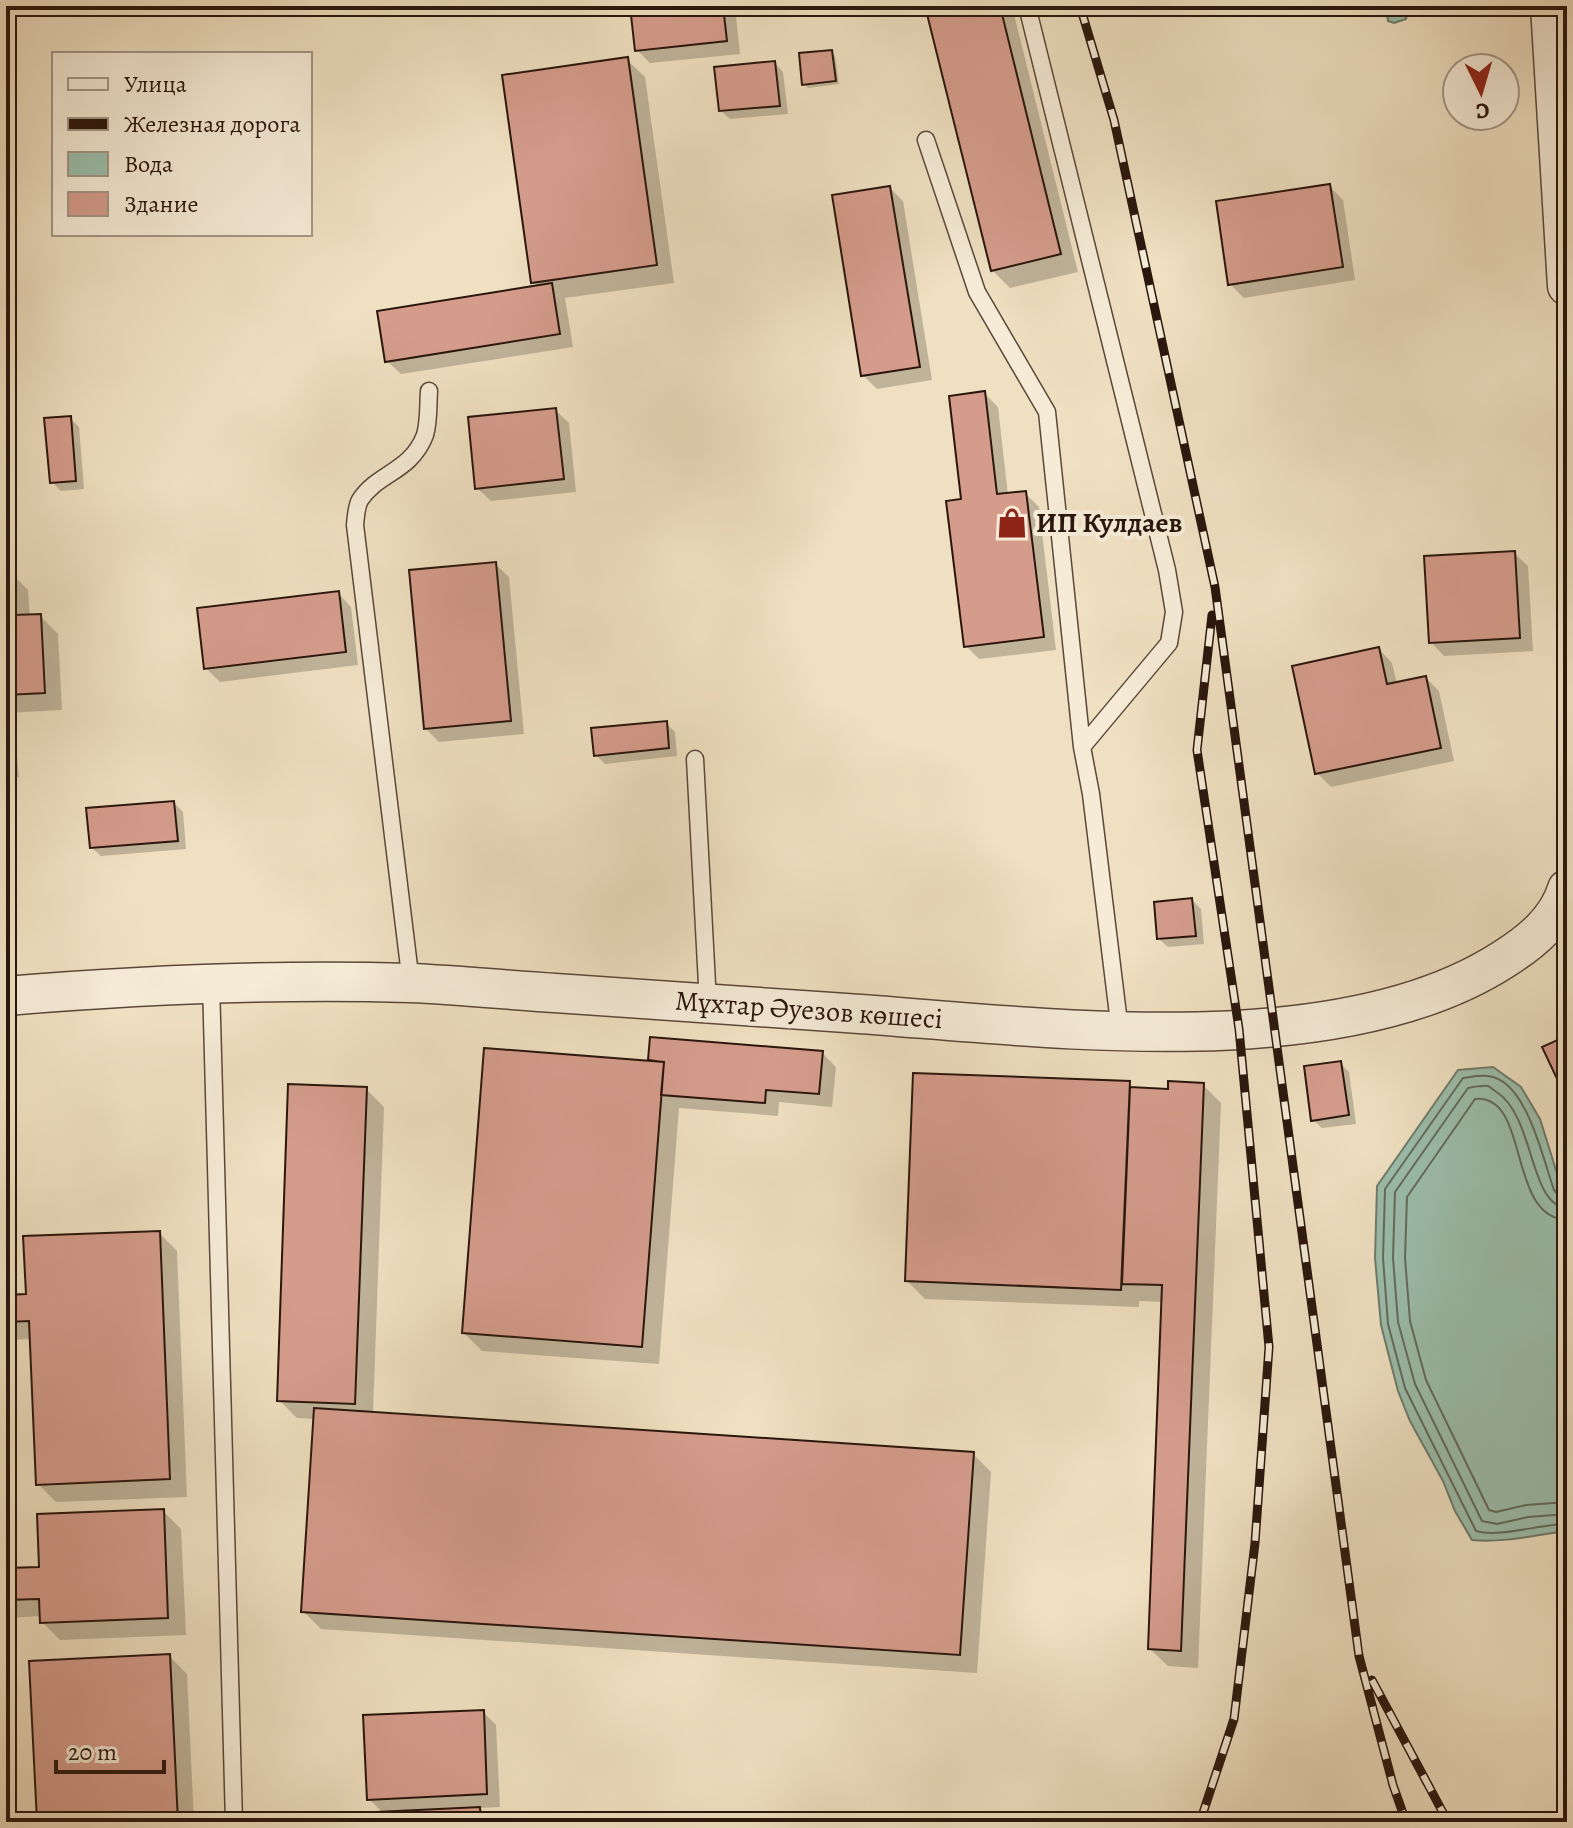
<svg xmlns="http://www.w3.org/2000/svg" width="1573" height="1828" font-family="Alegreya,serif">
	<style>
		.water { fill: #9bbeac; stroke: #6e7b6c; stroke-width: 2 }
		.shadow { fill: #0003 }
		.lines { fill: none; stroke-linecap: round; stroke-linejoin: round }
		.shore { stroke: #626a5c; stroke-width: 2 }
		.building { fill: #d59c8c; stroke: #2a160d; stroke-width: 2 }
		.service-casing { stroke: #5b483a; stroke-width: 19 }
		.tertiary-casing { stroke: #5b483a; stroke-width: 41 }
		.service { stroke: #f5ebd7; stroke-width: 16 }
		.tertiary { stroke: #f5ebd7; stroke-width: 38 }
		.rail-casing { stroke: #2a160d; stroke-width: 9 }
		.rail { stroke: #f5ebd7; stroke-width: 6; stroke-dasharray: 18; stroke-linecap: butt }
		.labels { text-anchor: middle; dominant-baseline: central; stroke-width: 8; stroke-linejoin: round; paint-order: stroke }
		.poi-label { font-size: 28px; font-weight: bold; fill: #2a160d; stroke: #f5ebd7; text-anchor: start }
		.street-label { font-size: 28px; fill: #2a160d; stroke: #f5ebd7 }
	</style>
	<rect width="100%" height="100%" fill="#efe0c1"/>
	<filter id="stains"><feTurbulence type="fractalNoise" baseFrequency=".0025" numOctaves="4"/><feColorMatrix values="0 0 0 0 .2 0 0 0 0 .09 0 0 0 0 .02 0 0 0 .5 -.17"/></filter>
	<radialGradient id="worn" r=".72"><stop offset=".6" stop-color="#630" stop-opacity="0"/><stop offset="1" stop-color="#630" stop-opacity=".3"/></radialGradient>
	<!-- water -->
	<path class="water" d="M 1386,6 L 1408,6 L 1406,19 L 1394,23 L 1388,21 Z
		M 1493,1067 L 1521,1087 L 1540,1119 L 1561,1186 L 1567,1192 L 1567,1531 C 1535,1535 1504,1543 1472,1540 L 1455,1511 L 1443,1481 L 1410,1421 L 1398,1391 L 1381,1325 L 1375,1258 L 1377,1186 L 1458,1070 Z"/>
	<!-- shadow -->
	<path class="shadow" d="M 632,6 L 735,6 L 740,54 L 650,63 L 637,50 Z
		M 927,6 L 1012,6 L 1078,272 L 1010,288 L 992,270 Z
		M 831,52 L 835,56 L 839,84 L 808,88 L 804,84 Z
		M 627,60 L 645,77 L 674,283 L 565,298 L 573,347 L 401,374 L 387,361 L 539,287 L 533,282 Z
		M 775,63 L 783,72 L 788,114 L 730,119 L 721,111 Z
		M 1329,186 L 1343,200 L 1355,280 L 1244,298 L 1230,284 Z
		M 890,188 L 903,201 L 932,380 L 877,389 L 863,375 Z
		M 984,393 L 998,407 L 1008,495 L 1025,493 L 1039,507 L 1056,650 L 979,659 L 966,646 L 964,501 Z
		M 555,410 L 569,423 L 576,492 L 491,501 L 477,488 Z
		M 70,418 L 79,427 L 84,489 L 61,491 L 52,482 Z
		M 1514,553 L 1528,566 L 1533,651 L 1444,656 L 1431,642 Z
		M 495,564 L 509,577 L 524,734 L 439,742 L 426,729 Z
		M 10,572 L 28,590 L 30,616 L 40,616 L 58,634 L 62,710 L 6,713 L 6,573 Z
		M 338,593 L 351,607 L 358,665 L 220,682 L 206,668 Z
		M 1379,649 L 1392,663 L 1397,684 L 1426,678 L 1439,691 L 1454,761 L 1331,787 L 1317,773 Z
		M 666,723 L 675,732 L 677,756 L 605,764 L 596,755 Z
		M 6,726 L 15,735 L 19,777 L 6,779 Z
		M 174,803 L 183,812 L 186,849 L 101,856 L 92,848 Z
		M 1192,900 L 1201,909 L 1204,944 L 1168,947 L 1159,939 Z
		M 822,1053 L 836,1067 L 832,1107 L 779,1102 L 778,1116 L 679,1108 L 659,1364 L 482,1351 L 464,1333 L 654,1063 L 650,1060 Z
		M 1340,1063 L 1349,1072 L 1356,1124 L 1322,1128 L 1313,1120 Z
		M 1129,1083 L 1135,1089 L 1170,1091 L 1203,1085 L 1221,1103 L 1198,1668 L 1168,1666 L 1150,1649 L 1163,1302 L 1139,1301 L 1139,1307 L 925,1299 L 907,1281 Z
		M 366,1089 L 384,1107 L 373,1414 L 973,1454 L 991,1472 L 977,1673 L 321,1629 L 303,1611 L 315,1419 L 297,1418 L 279,1400 Z
		M 159,1233 L 177,1251 L 187,1497 L 56,1502 L 38,1484 L 32,1339 L 6,1340 L 6,1297 L 28,1296 Z
		M 163,1511 L 181,1529 L 186,1635 L 60,1640 L 42,1622 L 42,1616 L 6,1618 L 6,1570 L 41,1569 Z
		M 169,1656 L 187,1674 L 194,1822 L 39,1822 Z
		M 483,1712 L 496,1725 L 500,1807 L 479,1808 L 493,1822 L 357,1822 L 383,1813 L 369,1799 Z"/>
	<g class="lines">
		<!-- shore -->
		<path class="shore" d="M 1567,1197 L 1560,1197 L 1554,1190 C 1543,1160 1527,1080 1488,1076 C 1480,1075 1471,1077 1463,1078 L 1385,1189 L 1383,1258 L 1388,1324 L 1405,1388 L 1476,1531 C 1499,1538 1540,1524 1567,1524
			M 1567,1208 C 1529,1205 1535,1119 1498,1093 C 1497,1093 1489,1086 1488,1086 C 1482,1085 1474,1087 1468,1088 L 1395,1192 L 1393,1258 L 1398,1322 L 1415,1384 L 1482,1521 L 1497,1524 L 1528,1517 L 1567,1514
			M 1567,1220 C 1506,1217 1531,1094 1475,1099 L 1407,1197 L 1405,1258 L 1410,1321 L 1426,1380 L 1489,1510 L 1496,1512 L 1526,1505 L 1567,1502"/>
	</g>
	<!-- building -->
	<path class="building" d="M 630,6 L 723,6 L 727,41 L 635,51 Z
		M 925,6 L 1000,6 L 1061,254 L 991,271 Z
		M 832,50 L 836,81 L 802,85 L 799,53 Z
		M 628,57 L 657,265 L 531,283 L 502,75 Z
		M 775,61 L 780,106 L 719,111 L 714,67 Z
		M 1330,184 L 1343,267 L 1228,285 L 1216,201 Z
		M 890,186 L 920,367 L 861,376 L 832,195 Z
		M 552,283 L 560,334 L 385,362 L 377,311 Z
		M 985,391 L 997,494 L 1026,491 L 1044,637 L 964,647 L 946,501 L 961,499 L 949,396 Z
		M 556,408 L 564,479 L 475,489 L 468,417 Z
		M 71,416 L 76,481 L 50,483 L 44,418 Z
		M 1515,551 L 1520,638 L 1429,643 L 1424,556 Z
		M 496,562 L 511,721 L 424,729 L 409,570 Z
		M 11,570 L 13,615 L 41,614 L 45,693 L 6,695 L 6,571 Z
		M 339,591 L 346,652 L 204,669 L 197,608 Z
		M 1379,647 L 1387,684 L 1426,676 L 1441,748 L 1315,774 L 1292,666 Z
		M 667,721 L 669,748 L 594,756 L 591,728 Z
		M 6,724 L 11,769 L 6,770 Z
		M 174,801 L 178,841 L 90,848 L 86,808 Z
		M 1192,898 L 1196,936 L 1157,939 L 1154,902 Z
		M 650,1037 L 823,1051 L 819,1094 L 766,1090 L 765,1103 L 661,1095 L 664,1062 L 648,1060 Z
		M 1562,1038 L 1567,1049 L 1567,1080 L 1559,1083 L 1542,1047 Z
		M 484,1048 L 664,1062 L 642,1347 L 462,1333 Z
		M 1341,1061 L 1349,1115 L 1311,1121 L 1304,1066 Z
		M 913,1073 L 1130,1081 L 1121,1290 L 905,1281 Z
		M 1168,1081 L 1204,1083 L 1181,1651 L 1148,1649 L 1162,1285 L 1122,1284 L 1130,1087 L 1168,1089 Z
		M 288,1084 L 367,1087 L 355,1404 L 277,1401 Z
		M 160,1231 L 170,1479 L 36,1485 L 29,1321 L 6,1322 L 6,1295 L 26,1294 L 23,1236 Z
		M 314,1408 L 974,1452 L 960,1655 L 301,1612 Z
		M 164,1509 L 168,1618 L 40,1623 L 39,1599 L 6,1600 L 6,1568 L 39,1567 L 37,1514 Z
		M 170,1654 L 178,1822 L 37,1822 L 29,1661 Z
		M 484,1710 L 487,1794 L 367,1800 L 363,1715 Z
		M 480,1807 L 481,1822 L 355,1822 L 355,1813 Z"/>
	<g class="lines">
		<!-- service casing -->
		<g class="service-casing">
			<path id="service" d="M 1027,6 L 1167,570 L 1174,612 L 1169,643 L 1082,747 L 1091,794 L 1120,1031
				M 926,140 L 977,292 L 1047,412 L 1082,747
				M 695,759 L 708,1003
				M 211,983 L 234,1822
				M 411,983 L 355,525 C 356,517 356,507 360,500 C 377,473 411,472 425,435 C 429,422 428,405 429,391"/>
		</g>
		<!-- tertiary casing -->
		<g class="tertiary-casing">
			<path id="tertiary" d="M 1550,6 L 1567,286
				M 6,996 C 140,985 275,979 410,983 C 458,985 507,990 555,993 C 652,1000 749,1006 846,1013 C 1037,1026 1336,1068 1504,959 C 1531,942 1557,921 1567,889"/>
		</g>
		<!-- service -->
		<use href="#service" class="service"/>
		<!-- tertiary -->
		<use href="#tertiary" class="tertiary"/>
		<!-- rail casing -->
		<g class="rail-casing">
			<path id="rail" d="M 1080,6 L 1114,120 L 1215,587 L 1359,1656 L 1393,1785 L 1406,1822
				M 1372,1680 L 1448,1822
				M 1200,1822 L 1234,1719 L 1255,1543 L 1269,1347 L 1239,1029 L 1197,750 L 1212,615"/>
		</g>
		<!-- rail -->
		<use href="#rail" class="rail"/>
	</g>
	<!-- icons -->
	<defs>
		<g id="shop-bare" transform="scale(2.4)"><path d="M-5-2.5h2.3a2.7 3.5 0 0 1 5.4 0H5L5.5 6h-11ZM-1.5-2.5h3a1.5 2.3 0 0 0-3 0Z" fill="#8f2418" stroke="#f5ebd7" stroke-width="2.5" paint-order="stroke"/></g>
	</defs>
	<g fill-rule="evenodd">
		<use href="#shop-bare" x="1012" y="523"/>
	</g>
	<g class="labels">
		<!-- poi labels -->
		<g class="poi-label">
			<text x="1036" y="523">ИП Кулдаев</text>
		</g>
		<!-- street labels -->
		<g class="street-label">
			<text transform="translate(809 1010) rotate(4)">Мұхтар Әуезов көшесі</text>
		</g>
	</g>
	<!-- margin -->
	<rect width="1573" height="1828" fill="none" stroke="#efe0c1" stroke-width="32"/>
	<rect x="8" y="8" width="1557" height="1812" fill="none" stroke="#2a160d" stroke-width="4"/>
	<rect x="16" y="16" width="1541" height="1796" fill="none" stroke="#2a160d" stroke-width="2"/>
	<!-- legend -->
	<rect x="52" y="52" width="260" height="184" fill="#f5ebd7" stroke="#a49686" stroke-width="2"/>
	<rect x="68" y="78" width="40" height="12" fill="#f5ebd7" stroke="#a49686" stroke-width="2"/>
	<text x="124" y="92" font-size="24" fill="#2a160d">Улица</text>
	<rect x="68" y="118" width="40" height="12" fill="#2a160d" stroke="#a49686" stroke-width="2"/>
	<text x="124" y="132" font-size="24" fill="#2a160d">Железная дорога</text>
	<rect x="68" y="152" width="40" height="24" fill="#9bbeac" stroke="#a49686" stroke-width="2"/>
	<text x="124" y="172" font-size="24" fill="#2a160d">Вода</text>
	<rect x="68" y="192" width="40" height="24" fill="#d59c8c" stroke="#a49686" stroke-width="2"/>
	<text x="124" y="212" font-size="24" fill="#2a160d">Здание</text>
	<!-- north arrow -->
	<g transform="translate(1481 92) rotate(175)"><circle r="38" fill="#f5ebd7" stroke="#a49686" stroke-width="2"/>
	<path d="M0-6L14 30L0 20L-14 30Z" fill="#8f2418"/>
	<text y="-12" font-size="22" font-weight="bold" text-anchor="middle" fill="#2a160d">С</text>
	</g>
	<!-- scale -->
	<path d="M56 1760v12h108v-12" fill="none" stroke="#2a160d" stroke-width="4"/>
	<text x="68" y="1760" font-size="24" fill="#2a160d" stroke="#f5ebd7" stroke-width="6" paint-order="stroke">20 m</text>
	<rect width="100%" height="100%" filter="url(#stains)"/>
	<rect width="100%" height="100%" fill="url(#worn)"/>
</svg>
